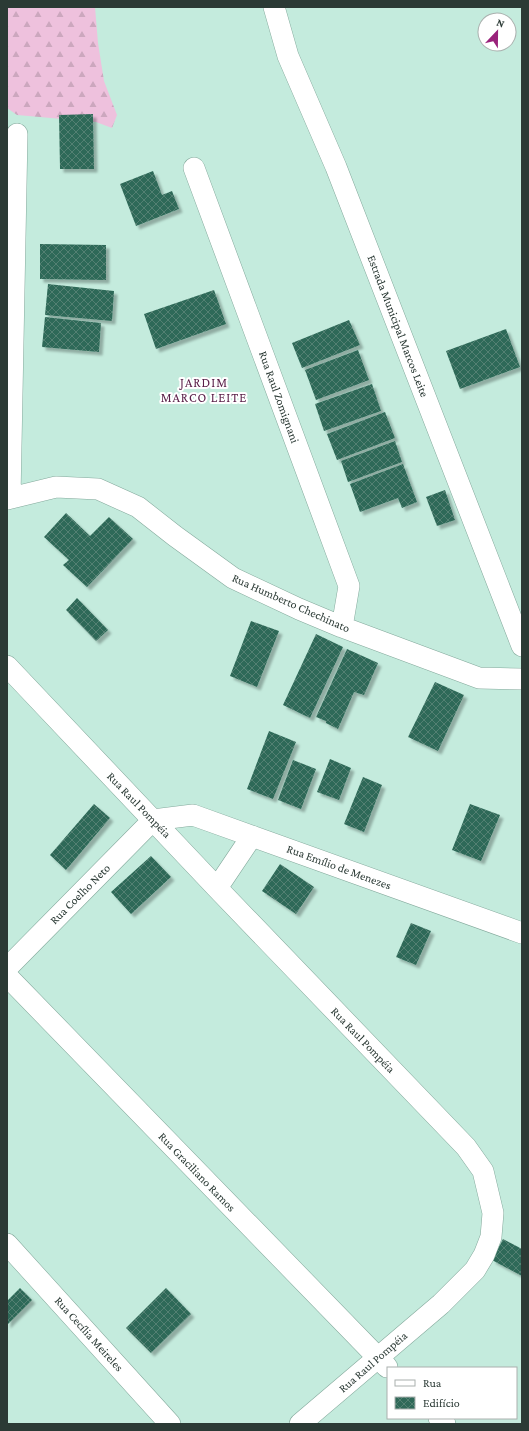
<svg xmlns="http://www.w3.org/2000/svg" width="529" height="1431" font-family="'Crimson Pro',serif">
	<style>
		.forest { fill: url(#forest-firs) }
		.building { fill: url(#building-cross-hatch); filter: url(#shadow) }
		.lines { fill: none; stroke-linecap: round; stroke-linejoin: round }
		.minor-casing { stroke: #84a99c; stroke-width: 22 }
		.minor { stroke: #fff; stroke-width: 21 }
		.labels { text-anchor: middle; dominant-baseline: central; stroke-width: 4; stroke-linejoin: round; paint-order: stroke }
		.street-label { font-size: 12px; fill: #2b3a35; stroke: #fff }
		.neighbourhood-label { font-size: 13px; letter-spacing: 1px; fill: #5b214a; stroke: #fff }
	</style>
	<defs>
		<pattern id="forest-firs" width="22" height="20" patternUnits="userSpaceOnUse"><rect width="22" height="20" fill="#eec1dd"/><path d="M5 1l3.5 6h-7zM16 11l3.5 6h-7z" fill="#cca7be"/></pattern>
		<pattern id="building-cross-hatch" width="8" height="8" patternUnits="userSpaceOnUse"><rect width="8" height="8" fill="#2f6958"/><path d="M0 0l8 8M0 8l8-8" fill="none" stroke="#538072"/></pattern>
		<filter id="shadow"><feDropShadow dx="3.5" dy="3.5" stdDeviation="1" flood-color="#0004"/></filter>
	</defs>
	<rect width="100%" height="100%" fill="#c4ebdd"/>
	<!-- forest -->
	<path class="forest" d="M 7,7 L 95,7 L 98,43 L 104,81 L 117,115 L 112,128 L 96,122 L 17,115 L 7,108 Z"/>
	<!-- building -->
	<path class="building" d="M 93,114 L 94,169 L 60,169 L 59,115 Z
		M 153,171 L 162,195 L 172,191 L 179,209 L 136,226 L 120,184 Z
		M 40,244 L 106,245 L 106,280 L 40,279 Z
		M 48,284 L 114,291 L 112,321 L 45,315 Z
		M 214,290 L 226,324 L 156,349 L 144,314 Z
		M 45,317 L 101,323 L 99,352 L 42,347 Z
		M 349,320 L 360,345 L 302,368 L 292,343 Z
		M 506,329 L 520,367 L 460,389 L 446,351 Z
		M 358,350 L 369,380 L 316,400 L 305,370 Z
		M 372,384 L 381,411 L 324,431 L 315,404 Z
		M 385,412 L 395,438 L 337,460 L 327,434 Z
		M 395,441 L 402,462 L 348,482 L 341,461 Z
		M 403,464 L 417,502 L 402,508 L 398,498 L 360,512 L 350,484 Z
		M 445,490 L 455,520 L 437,526 L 426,497 Z
		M 66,513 L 90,536 L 109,517 L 133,539 L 87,587 L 63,565 L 69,560 L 44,537 Z
		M 77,598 L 108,630 L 96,641 L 66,610 Z
		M 251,621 L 279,631 L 257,687 L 230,676 Z
		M 316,634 L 343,647 L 310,718 L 283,705 Z
		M 347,649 L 378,663 L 364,695 L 354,692 L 338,729 L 326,723 L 326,721 L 316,717 Z
		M 435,682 L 464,695 L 438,751 L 408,737 Z
		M 269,731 L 296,742 L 273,799 L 247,789 Z
		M 330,759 L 351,768 L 339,800 L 317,792 Z
		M 293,760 L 316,769 L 301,809 L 278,800 Z
		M 363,777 L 382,785 L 364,832 L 344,824 Z
		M 94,804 L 110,818 L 66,870 L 50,855 Z
		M 470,804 L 500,815 L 481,861 L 452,850 Z
		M 151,856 L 171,877 L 131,914 L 111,892 Z
		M 280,864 L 314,887 L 296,914 L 262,891 Z
		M 411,923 L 431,931 L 416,965 L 396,957 Z
		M 503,1239 L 522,1249 L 522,1276 L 492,1260 Z
		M 20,1288 L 32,1300 L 7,1325 L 7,1301 Z
		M 166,1288 L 191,1314 L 151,1353 L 126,1328 Z"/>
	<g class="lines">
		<!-- minor casing -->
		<g class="minor-casing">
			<path id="minor" d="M 274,7 L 288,56 L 336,167 L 522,646
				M 194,168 L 349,586 L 342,627
				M 10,498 L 17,134
				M 7,499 L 56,487 L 98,489 L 138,507 L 175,536 L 233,578 L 299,609 L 342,627 L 479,678 L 522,679
				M 7,666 L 217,888 L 466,1147 L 483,1171 L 493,1213 L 491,1237 L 484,1255 L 475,1270 L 441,1304 L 300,1424
				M 217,888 L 252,836
				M 7,968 L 153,820 L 193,815 L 522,933
				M 7,976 L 387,1367
				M 7,1244 L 170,1424
				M 439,1418 L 445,1424"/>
		</g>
		<!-- minor -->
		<use href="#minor" class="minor"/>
	</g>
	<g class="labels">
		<!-- street labels -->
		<g class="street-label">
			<text transform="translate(398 326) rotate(69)">Estrada Municipal Marcos Leite</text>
			<text transform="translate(279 397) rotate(70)">Rua Raul Zomignani</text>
			<text transform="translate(291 603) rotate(24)">Rua Humberto Chechinato</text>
			<text transform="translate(139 805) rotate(46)">Rua Raul Pompéia</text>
			<text transform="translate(339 867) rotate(20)">Rua Emílio de Menezes</text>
			<text transform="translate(80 894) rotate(-45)">Rua Coelho Neto</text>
			<text transform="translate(363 1040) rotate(46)">Rua Raul Pompéia</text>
			<text transform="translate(197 1172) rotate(46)">Rua Graciliano Ramos</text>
			<text transform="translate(89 1334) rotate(48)">Rua Cecília Meireles</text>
			<text transform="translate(373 1362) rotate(-41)">Rua Raul Pompéia</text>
		</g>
		<!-- neighbourhood labels -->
		<g class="neighbourhood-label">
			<text x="204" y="382">JARDIM<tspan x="204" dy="15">MARCO LEITE</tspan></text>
		</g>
	</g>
	<!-- border -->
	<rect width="529" height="1431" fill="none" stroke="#2b3a35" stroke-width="16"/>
	<!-- legend -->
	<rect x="387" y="1367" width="130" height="52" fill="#ffffff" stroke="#aab0ae"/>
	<rect x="395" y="1380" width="20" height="6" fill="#ffffff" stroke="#aab0ae"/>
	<text x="423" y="1387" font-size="12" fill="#2b3a35">Rua</text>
	<rect x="395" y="1397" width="20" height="12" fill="url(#building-cross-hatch)" stroke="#aab0ae"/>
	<text x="423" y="1407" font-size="12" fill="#2b3a35">Edifício</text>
	<!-- north arrow -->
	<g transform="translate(497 32) rotate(22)"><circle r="19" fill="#ffffff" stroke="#aab0ae"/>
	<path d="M0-3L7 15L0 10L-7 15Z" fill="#9a227b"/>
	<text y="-6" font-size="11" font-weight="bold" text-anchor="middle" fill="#2b3a35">N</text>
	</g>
</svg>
